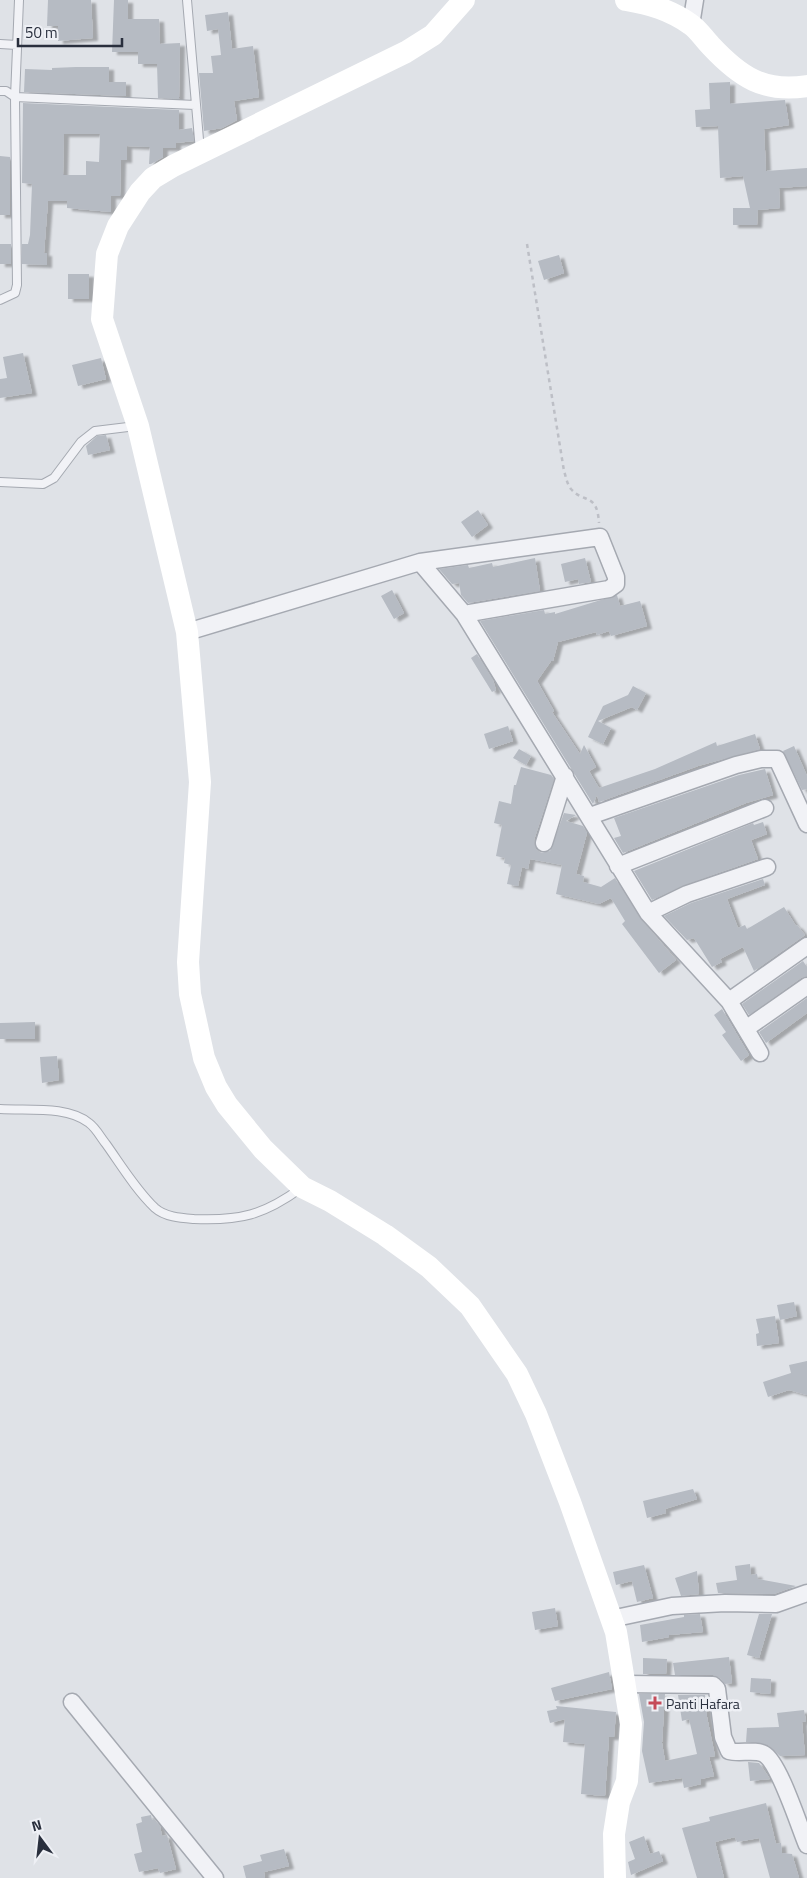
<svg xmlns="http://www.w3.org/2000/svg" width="807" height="1878" font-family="'Titillium Web',sans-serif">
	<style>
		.building { fill: #b6bbc3; fill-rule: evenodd; filter: url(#shadow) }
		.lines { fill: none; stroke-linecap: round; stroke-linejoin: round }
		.lane-casing { stroke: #a5a9b1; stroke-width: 10 }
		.street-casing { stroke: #a5a9b1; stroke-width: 19 }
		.path { stroke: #bdbfc6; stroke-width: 2.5; stroke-dasharray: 4 4; stroke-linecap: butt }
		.lane { stroke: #f1f2f6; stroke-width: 8 }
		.street { stroke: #f1f2f6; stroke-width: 16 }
		.secondary { stroke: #fff; stroke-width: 22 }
		.poi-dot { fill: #c54b59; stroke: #eef0f5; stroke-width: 2 }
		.labels { text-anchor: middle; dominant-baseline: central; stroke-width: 5; stroke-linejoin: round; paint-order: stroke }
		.poi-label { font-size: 14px; fill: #292f3d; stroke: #eef0f5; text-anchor: start }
	</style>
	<defs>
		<filter id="shadow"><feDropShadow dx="5" dy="3" stdDeviation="1" flood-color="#0004"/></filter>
	</defs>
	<rect width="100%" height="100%" fill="#dfe2e7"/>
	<!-- building -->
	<path class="building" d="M 48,0 L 91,0 L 93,38 L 58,41 L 58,26 L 47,26 Z
		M 114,0 L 128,0 L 128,19 L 159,19 L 160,44 L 180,43 L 179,99 L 158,98 L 157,64 L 138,64 L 138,52 L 112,52 Z
		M 228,12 L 232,49 L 253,46 L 259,97 L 234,101 L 237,120 L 222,128 L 204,131 L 199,73 L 213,73 L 211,56 L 221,55 L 218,29 L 207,31 L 205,15 Z
		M 76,67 L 109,67 L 109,82 L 126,82 L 126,96 L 24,92 L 25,69 L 52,70 L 52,68 Z
		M 730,82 L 730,104 L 785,100 L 789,125 L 764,129 L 766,171 L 807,168 L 807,186 L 779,188 L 780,208 L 758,210 L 757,225 L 733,225 L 733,208 L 750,208 L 743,176 L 720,178 L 718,126 L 696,127 L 695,110 L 710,109 L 709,83 Z
		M 23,103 L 179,110 L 179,130 L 192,128 L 194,141 L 176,143 L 176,148 L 163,148 L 163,157 L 151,164 L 149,164 L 150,147 L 127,146 L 127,160 L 121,160 L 120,196 L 111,196 L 111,212 L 67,208 L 67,201 L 48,201 L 44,253 L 47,253 L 47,265 L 22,264 L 22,244 L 28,244 L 30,235 L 32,184 L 22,183 ZM 64,134 L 100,134 L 99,162 L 86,161 L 86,175 L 63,175 Z
		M 0,156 L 10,157 L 10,215 L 0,215 Z
		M 0,244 L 11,244 L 11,264 L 0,264 Z
		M 559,255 L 564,273 L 544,280 L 538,261 Z
		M 68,274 L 89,274 L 89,299 L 68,299 Z
		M 23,353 L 32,393 L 0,398 L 0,379 L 7,378 L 3,357 Z
		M 101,358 L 106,379 L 78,386 L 72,365 Z
		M 106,435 L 110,450 L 88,455 L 86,446 L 97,436 Z
		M 478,510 L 488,525 L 472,537 L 461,522 Z
		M 535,558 L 540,591 L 468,603 L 461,595 L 459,583 L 452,584 L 439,569 L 468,565 L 469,568 L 492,563 L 493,567 Z
		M 585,558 L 591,582 L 579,584 L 578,579 L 565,582 L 561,564 Z
		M 392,590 L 404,613 L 394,619 L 381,596 Z
		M 617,595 L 620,606 L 640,601 L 647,626 L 611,636 L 609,631 L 597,635 L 596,632 L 558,642 L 553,661 L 551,661 L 537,681 L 554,711 L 552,712 L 580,754 L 584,745 L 596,767 L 589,771 L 599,788 L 655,769 L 716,742 L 717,746 L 755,734 L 760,749 L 698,766 L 599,802 L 597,795 L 593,804 L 480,621 L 544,610 L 545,614 L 555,612 L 555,614 Z
		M 477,654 L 493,680 L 496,690 L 492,692 L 471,658 Z
		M 633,686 L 646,693 L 637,710 L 632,707 L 598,721 L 611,728 L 603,744 L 588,737 L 603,706 L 628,695 Z
		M 508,726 L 513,741 L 489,749 L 484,734 Z
		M 794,746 L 807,776 L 807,789 L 802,790 L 783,751 Z
		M 519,749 L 531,756 L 526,765 L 513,758 Z
		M 521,767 L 551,775 L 554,779 L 534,840 L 536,849 L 541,853 L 550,851 L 564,813 L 576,815 L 566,821 L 583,826 L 587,833 L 576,874 L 584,876 L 583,882 L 601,887 L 615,878 L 640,918 L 676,960 L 659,973 L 622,924 L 625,921 L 611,898 L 599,904 L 556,894 L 562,865 L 530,859 L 528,869 L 522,867 L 518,886 L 507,884 L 511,865 L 504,863 L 505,858 L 496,856 L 502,825 L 494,823 L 499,801 L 511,804 L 514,785 L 516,785 Z
		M 765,769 L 773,795 L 746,803 L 623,853 L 614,838 L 621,836 L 614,818 L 739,775 Z
		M 763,822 L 767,834 L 751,840 L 758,859 L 684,885 L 652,900 L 634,871 L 753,823 L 754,825 Z
		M 763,879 L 765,885 L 727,899 L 738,928 L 745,925 L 747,929 L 784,907 L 796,926 L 797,925 L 805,935 L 754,971 L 743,947 L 720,959 L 722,962 L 712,967 L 694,938 L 687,940 L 664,916 L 691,903 Z
		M 803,961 L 807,967 L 807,976 L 801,978 L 749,1015 L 742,1004 Z
		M 807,998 L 807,1013 L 766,1043 L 759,1032 Z
		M 722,1009 L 749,1055 L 741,1061 L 722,1035 L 726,1032 L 714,1015 Z
		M 35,1022 L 35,1039 L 0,1039 L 0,1023 Z
		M 57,1056 L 59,1080 L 42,1083 L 40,1057 Z
		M 794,1302 L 797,1316 L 780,1320 L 777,1305 Z
		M 775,1316 L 779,1343 L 757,1346 L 756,1334 L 759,1333 L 756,1319 Z
		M 807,1361 L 807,1395 L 789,1390 L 768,1397 L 763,1382 L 791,1373 L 789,1365 Z
		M 693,1489 L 697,1499 L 665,1509 L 666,1513 L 647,1518 L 643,1501 Z
		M 750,1564 L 751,1575 L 757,1574 L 758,1579 L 796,1586 L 774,1594 L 718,1593 L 716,1583 L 737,1580 L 735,1566 Z
		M 644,1565 L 653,1598 L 637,1602 L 632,1581 L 616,1585 L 613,1572 Z
		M 697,1571 L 699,1594 L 681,1596 L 675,1578 Z
		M 555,1608 L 558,1626 L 535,1630 L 532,1612 Z
		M 700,1614 L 703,1632 L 669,1635 L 669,1637 L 642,1642 L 640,1625 L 684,1617 L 684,1615 Z
		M 759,1614 L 772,1614 L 759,1658 L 747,1655 Z
		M 729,1657 L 732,1683 L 725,1684 L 720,1678 L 713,1675 L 675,1675 L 673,1663 Z
		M 643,1658 L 667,1659 L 666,1674 L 643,1674 Z
		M 609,1672 L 612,1689 L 555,1701 L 551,1688 Z
		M 751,1678 L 771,1679 L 770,1694 L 750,1692 Z
		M 639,1694 L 665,1694 L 662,1743 L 665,1761 L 697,1754 L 689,1719 L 682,1721 L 678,1695 L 705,1695 L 707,1717 L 715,1756 L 709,1757 L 714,1776 L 701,1779 L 701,1784 L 684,1788 L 682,1778 L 649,1783 L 642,1751 L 644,1722 Z
		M 556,1706 L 616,1712 L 614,1737 L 609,1737 L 605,1796 L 581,1794 L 585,1744 L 563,1742 L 565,1719 L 550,1723 L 547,1711 L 557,1709 Z
		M 804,1710 L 806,1721 L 802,1722 L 805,1755 L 780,1756 L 768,1745 L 746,1742 L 747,1728 L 779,1727 L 777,1713 Z
		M 748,1762 L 759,1763 L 770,1779 L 750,1781 Z
		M 766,1803 L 776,1844 L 781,1843 L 782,1853 L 792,1854 L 799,1878 L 770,1878 L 759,1838 L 737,1842 L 735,1837 L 715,1842 L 724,1878 L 697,1878 L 682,1828 L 710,1821 L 709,1817 Z
		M 151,1815 L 152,1820 L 154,1819 L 160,1826 L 162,1836 L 167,1835 L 176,1869 L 160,1873 L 158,1868 L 139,1872 L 134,1854 L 142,1852 L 136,1824 L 142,1822 L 141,1817 Z
		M 644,1836 L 650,1854 L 659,1851 L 663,1861 L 631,1875 L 628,1862 L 635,1859 L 629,1842 Z
		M 284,1849 L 289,1866 L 264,1872 L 265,1878 L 246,1878 L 243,1866 L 262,1861 L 260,1855 Z"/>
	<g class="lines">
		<!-- lane casing -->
		<g class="lane-casing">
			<path id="lane" d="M 187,0 L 200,151
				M 0,44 L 17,45
				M 0,91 L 6,91 L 15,97 L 195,105
				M 0,300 L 15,293 L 17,285 L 15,97 L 19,0
				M 0,482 L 43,484 L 54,478 L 81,442 L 95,431 L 136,426
				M 0,1109 C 27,1111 67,1105 89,1123 C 96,1128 101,1138 106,1144 C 121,1165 136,1190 155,1208 C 165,1217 181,1218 194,1219 C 240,1221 264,1215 301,1188"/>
		</g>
		<!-- street casing -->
		<g class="street-casing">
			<path id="street" d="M 691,25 L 695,0
				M 420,562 L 464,614 L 648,913 L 729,1001 L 760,1053
				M 187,632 L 420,562 L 600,537 L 616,577 L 616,584 L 609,589 L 464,614
				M 590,816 L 736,765 L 761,759 L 777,759 L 807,824
				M 544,843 L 565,776
				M 618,866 L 765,808
				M 648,913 L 687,894 L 767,867
				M 729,1001 L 807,946
				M 747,1028 L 807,986
				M 611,1619 L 672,1606 L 725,1603 L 776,1604 L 807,1593
				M 624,1684 L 713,1685 L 717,1689 L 723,1737 L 729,1751 C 739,1754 755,1749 764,1754 C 779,1762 799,1826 807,1845
				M 72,1702 L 215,1878"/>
		</g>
		<!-- path -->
		<path class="path" d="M 527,244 L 564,471 C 566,477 567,484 571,489 C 584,504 597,492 599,523"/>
		<!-- lane -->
		<use href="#lane" class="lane"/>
		<!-- street -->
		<use href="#street" class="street"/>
		<!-- secondary -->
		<path class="secondary" d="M 464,0 L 433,35 L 406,52 L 173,166 L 153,178 L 140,192 L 118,226 L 107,254 L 102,319 L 138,426 L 187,632 L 200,782 L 188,962 L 190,994 L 204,1058 L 216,1087 L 227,1105 L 263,1149 L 302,1187 L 330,1201 L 385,1235 L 429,1267 L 470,1306 L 517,1374 L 536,1414 L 570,1502 L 616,1632 L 631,1724 L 627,1781 L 619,1802 L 614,1834 L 615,1878
			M 626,0 C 650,4 670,10 690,24 C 698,29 704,39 711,46 C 740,77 764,93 807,86"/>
	</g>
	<!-- markers -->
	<path class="poi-dot" d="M652.5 1695.5h5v5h5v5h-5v5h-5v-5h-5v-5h5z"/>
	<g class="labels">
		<!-- poi labels -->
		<g class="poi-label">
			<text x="666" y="1703">Panti Hafara</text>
		</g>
	</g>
	<!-- north arrow -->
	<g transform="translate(40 1838) rotate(345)" stroke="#eef0f5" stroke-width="4" paint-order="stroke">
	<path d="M0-4L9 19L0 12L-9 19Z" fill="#292f3d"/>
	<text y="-8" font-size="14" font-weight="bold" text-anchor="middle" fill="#292f3d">N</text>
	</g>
	<!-- scale -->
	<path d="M18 38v8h104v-8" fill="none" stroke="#292f3d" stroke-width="2.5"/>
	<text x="25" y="38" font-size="15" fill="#292f3d" stroke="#eef0f5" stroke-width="4" paint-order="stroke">50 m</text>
</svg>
